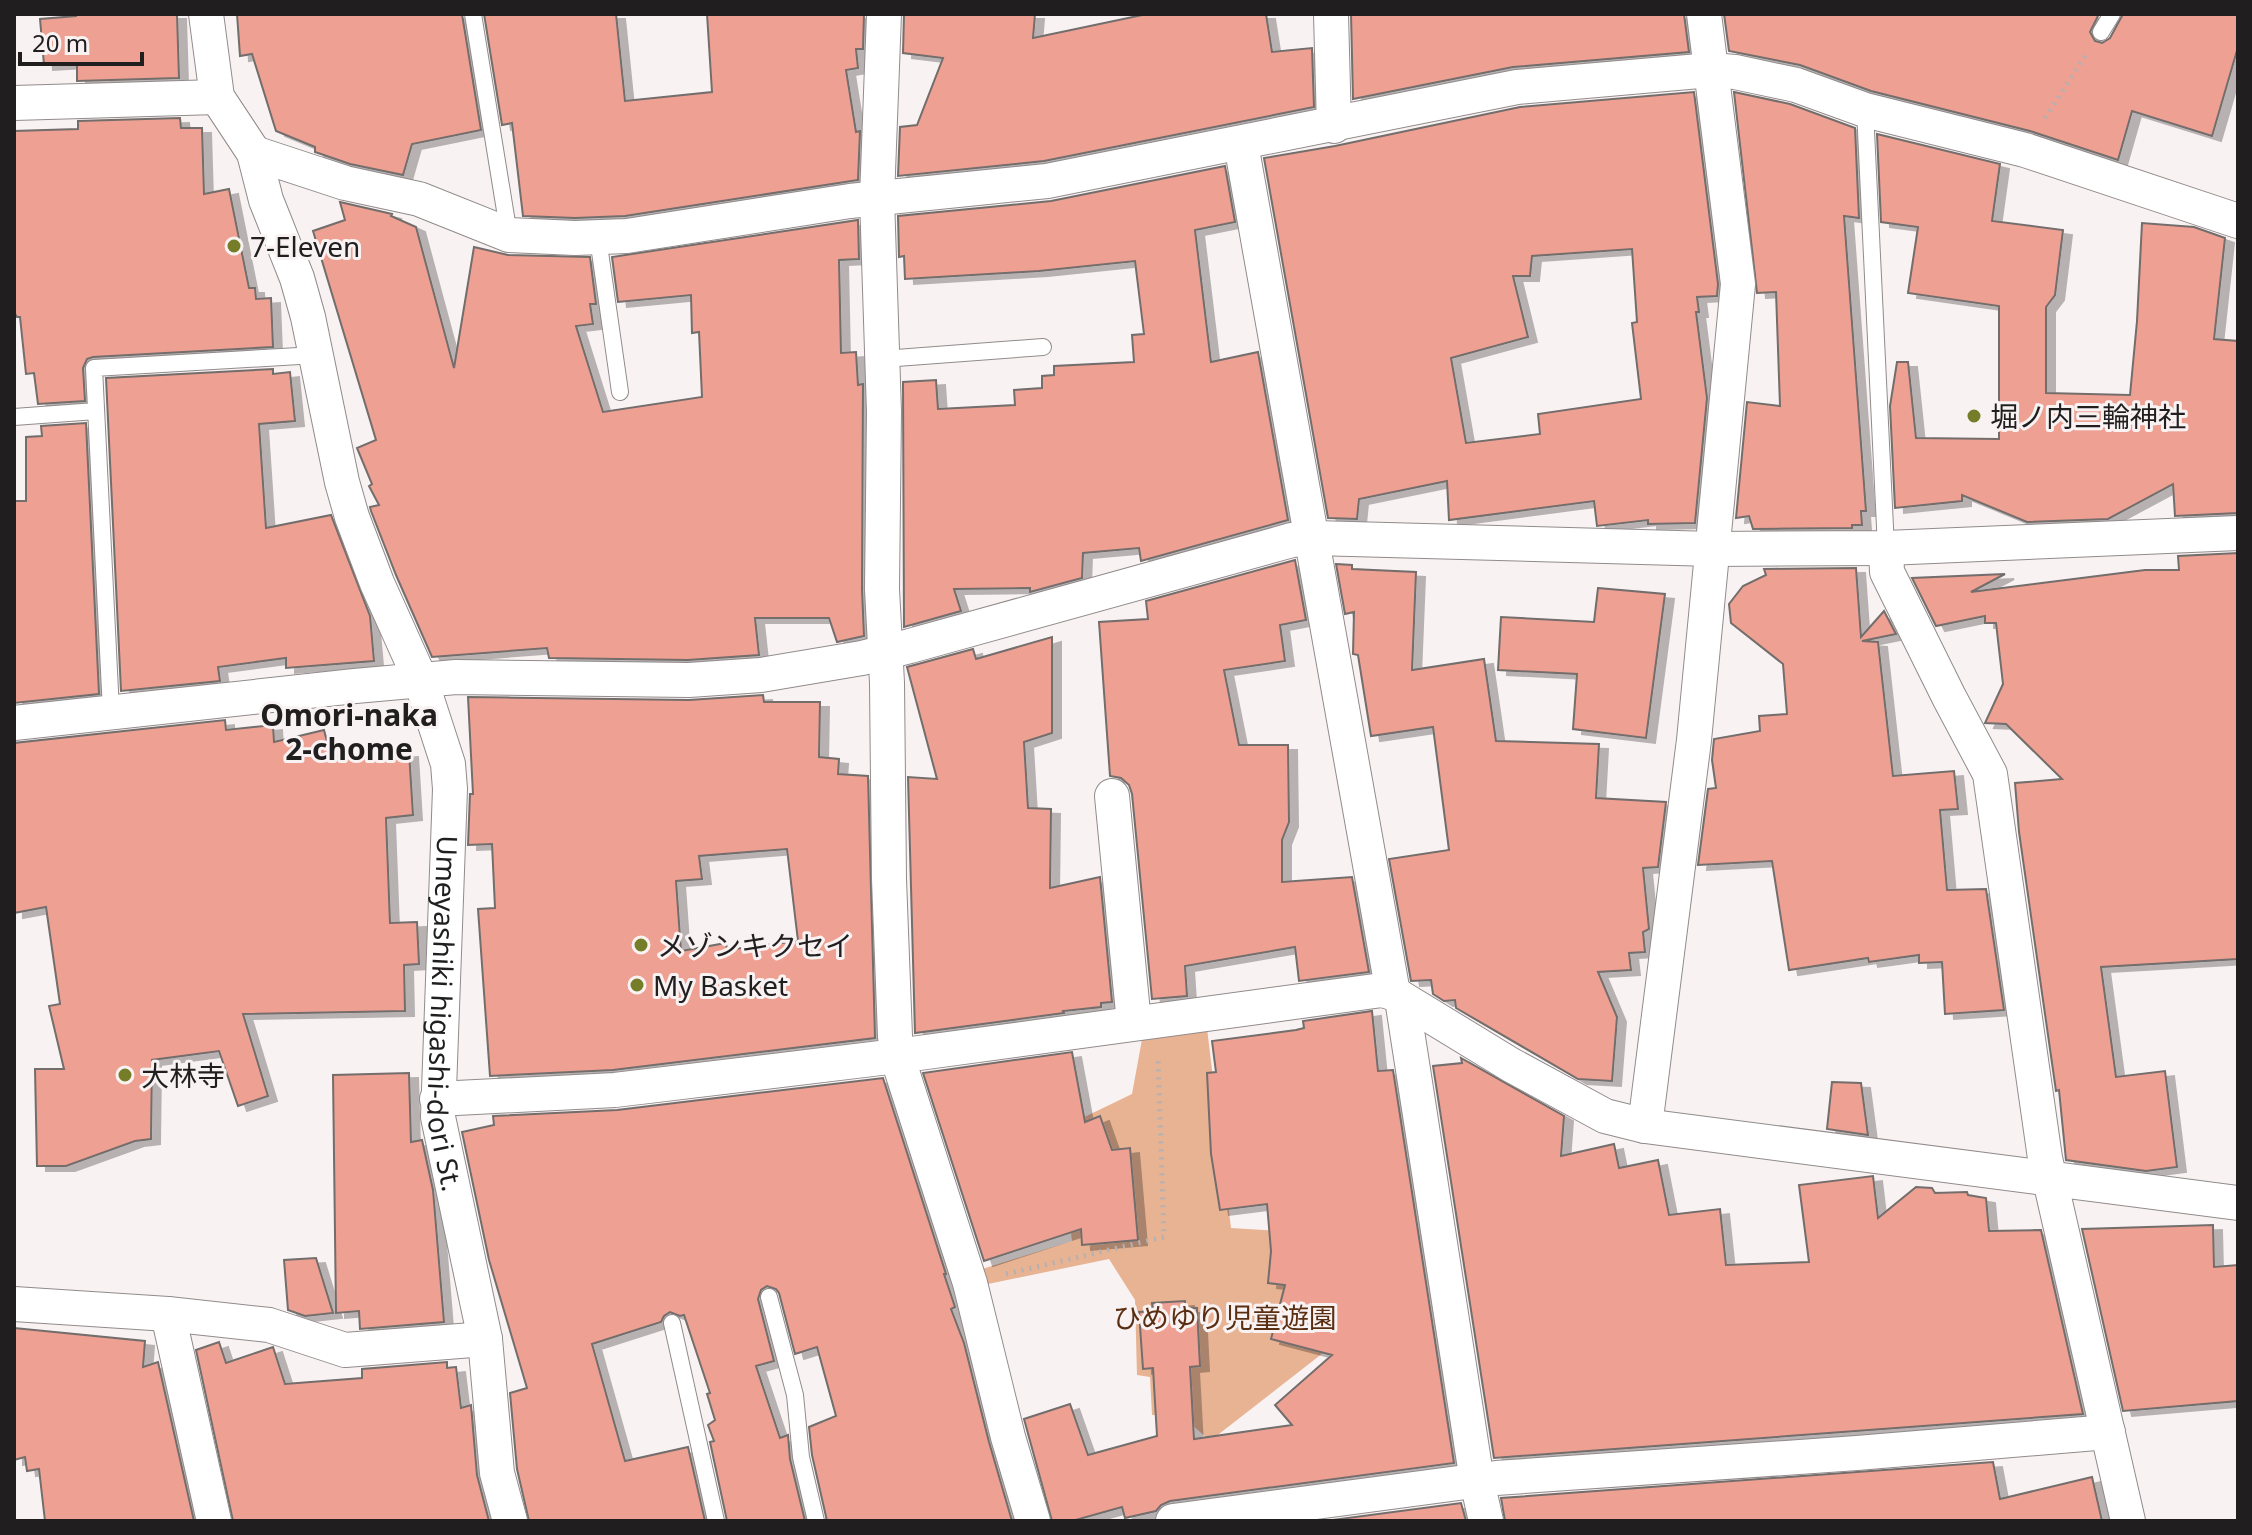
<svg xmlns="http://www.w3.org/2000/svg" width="2252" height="1535" font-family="'Noto Sans','Noto Sans JP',sans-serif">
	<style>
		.green { fill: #e8b393 }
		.building { fill: #eea092; stroke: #736d6c; stroke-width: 2; fill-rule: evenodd; filter: url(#shadow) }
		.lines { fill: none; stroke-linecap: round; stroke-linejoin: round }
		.service-casing { stroke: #918b8b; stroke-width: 18 }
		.minor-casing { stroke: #918b8b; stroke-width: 36 }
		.path { stroke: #b5b0b1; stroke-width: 5; stroke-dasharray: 2 6; stroke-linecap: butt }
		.service { stroke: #fff; stroke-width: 16 }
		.minor { stroke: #fff; stroke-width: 34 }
		.poi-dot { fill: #757d28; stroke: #f9f2f3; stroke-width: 3 }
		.labels { text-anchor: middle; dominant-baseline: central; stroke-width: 6; stroke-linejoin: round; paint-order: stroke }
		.poi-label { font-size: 28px; fill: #201e1e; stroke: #f9f2f3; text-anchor: start }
		.street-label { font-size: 28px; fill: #201e1e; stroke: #f9f2f3 }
		.park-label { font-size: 28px; fill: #5a2e11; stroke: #f9f2f3 }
		.neighbourhood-label { font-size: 30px; font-weight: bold; fill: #201e1e; stroke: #f9f2f3 }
	</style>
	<defs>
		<filter id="shadow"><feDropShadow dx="9" dy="5" stdDeviation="0" flood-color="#0004"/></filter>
	</defs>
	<rect width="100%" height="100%" fill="#f9f2f3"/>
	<!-- green -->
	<path class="green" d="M 1207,1028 L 1231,1228 L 1325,1234 L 1359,1325 L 1210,1441 L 1180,1414 L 1152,1415 L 1150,1377 L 1137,1375 L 1135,1300 L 1109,1259 L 983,1285 L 979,1270 L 1072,1241 L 1061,1152 L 1072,1123 L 1132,1094 L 1143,1034 Z"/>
	<!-- building -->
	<path class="building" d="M 76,14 L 177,14 L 179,78 L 77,81 L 77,63 L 44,65 L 40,19 L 76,16 Z
		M 237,14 L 462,14 L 481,130 L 412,144 L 403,175 L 350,164 L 315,152 L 315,147 L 276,131 L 252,54 L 240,56 Z
		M 484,14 L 616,14 L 625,101 L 712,92 L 707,14 L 864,14 L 863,49 L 856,49 L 858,68 L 846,70 L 856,132 L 860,131 L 858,180 L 625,216 L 575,218 L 523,216 L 512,123 L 502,125 Z
		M 904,14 L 1035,14 L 1033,38 L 1147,14 L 1266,14 L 1272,52 L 1312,48 L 1314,107 L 1044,161 L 898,176 L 900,127 L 917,125 L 943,58 L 903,53 Z
		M 1351,14 L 1684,14 L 1689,52 L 1513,67 L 1353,99 Z
		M 1724,14 L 2099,14 L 2090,32 L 2095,41 L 2102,43 L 2110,38 L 2123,14 L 2238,14 L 2238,47 L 2212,136 L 2132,111 L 2118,160 L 2030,131 L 1871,91 L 1800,65 L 1729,51 Z
		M 1694,92 L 1718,284 L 1717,296 L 1697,297 L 1699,312 L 1696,312 L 1707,398 L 1695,523 L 1648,524 L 1648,520 L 1597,526 L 1594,501 L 1449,520 L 1447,481 L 1359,499 L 1357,519 L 1328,518 L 1264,158 L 1335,146 L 1520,107 ZM 1632,249 L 1637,322 L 1632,323 L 1641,399 L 1538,414 L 1540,434 L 1466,443 L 1451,358 L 1528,337 L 1513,276 L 1530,276 L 1532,256 Z
		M 1734,92 L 1790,104 L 1855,128 L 1859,218 L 1844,216 L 1866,511 L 1861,511 L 1862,525 L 1852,525 L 1852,528 L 1753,529 L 1749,516 L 1736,518 L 1747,402 L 1780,406 L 1776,292 L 1757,293 Z
		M 180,118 L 181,128 L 202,128 L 204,194 L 229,189 L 249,288 L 255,288 L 256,299 L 271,298 L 273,347 L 93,357 L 87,359 L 83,368 L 85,401 L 38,404 L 34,373 L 26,374 L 20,317 L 17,317 L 14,312 L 14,131 L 78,129 L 78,121 Z
		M 1877,134 L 2000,164 L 1992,221 L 2063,230 L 2055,295 L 2046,307 L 2046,393 L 2130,395 L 2137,321 L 2142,223 L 2194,227 L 2225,238 L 2214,339 L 2238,341 L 2238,513 L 2175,516 L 2173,484 L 2108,519 L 2027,522 L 1962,495 L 1962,501 L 1895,508 L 1890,406 L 1897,362 L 1908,362 L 1916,438 L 1999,439 L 1999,306 L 1908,293 L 1918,227 L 1881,222 Z
		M 1225,166 L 1235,222 L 1195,230 L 1211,362 L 1258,352 L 1288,520 L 1141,561 L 1139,548 L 1083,553 L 1082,578 L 1030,592 L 1030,588 L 954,589 L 961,611 L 904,627 L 903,382 L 936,380 L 938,409 L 1015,405 L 1014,390 L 1042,388 L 1042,376 L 1054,375 L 1054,366 L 1134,362 L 1132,335 L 1144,334 L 1135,261 L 1039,271 L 905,279 L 904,256 L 899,257 L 898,216 L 1051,201 Z
		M 340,202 L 392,214 L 391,216 L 416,227 L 454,368 L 474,247 L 508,255 L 590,257 L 596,304 L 590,304 L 593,324 L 576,326 L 603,412 L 702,397 L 699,332 L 692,333 L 691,295 L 618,302 L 612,257 L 858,220 L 859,259 L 839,260 L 841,353 L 856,352 L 858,385 L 863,384 L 862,589 L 864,636 L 837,642 L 829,618 L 755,618 L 759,655 L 688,660 L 549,658 L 547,648 L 432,657 L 396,575 L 371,511 L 370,507 L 379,505 L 369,486 L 372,484 L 357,448 L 376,440 L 313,231 L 345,220 Z
		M 273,369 L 273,374 L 290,372 L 295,421 L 259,424 L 266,528 L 331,515 L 370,616 L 374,661 L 286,668 L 286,658 L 218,667 L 220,681 L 121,691 L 106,378 Z
		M 86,423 L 99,694 L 14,703 L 14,501 L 26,501 L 26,437 L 42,436 L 41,426 Z
		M 2238,553 L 2238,959 L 2101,967 L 2116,1077 L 2165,1071 L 2177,1167 L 2146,1171 L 2066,1160 L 2059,1090 L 2056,1091 L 2019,832 L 2015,783 L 2062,779 L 2006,724 L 1985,723 L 2003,684 L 1996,623 L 1985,623 L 1985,616 L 1936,626 L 1912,578 L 2005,574 L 1971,592 L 2145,570 L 2179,570 L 2178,556 Z
		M 1295,560 L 1306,620 L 1280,625 L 1285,661 L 1224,670 L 1239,745 L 1288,745 L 1289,822 L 1282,840 L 1282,882 L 1352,877 L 1369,972 L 1299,981 L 1295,947 L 1185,966 L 1187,996 L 1152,999 L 1132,794 L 1129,785 L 1121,778 L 1110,776 L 1099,622 L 1148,619 L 1146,601 Z
		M 1336,564 L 1352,565 L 1352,569 L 1416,572 L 1412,670 L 1484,659 L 1496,741 L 1599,744 L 1596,798 L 1666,802 L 1658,867 L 1643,868 L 1649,929 L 1643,932 L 1645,952 L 1629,953 L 1631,970 L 1598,972 L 1617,1017 L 1612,1081 L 1578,1079 L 1456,1008 L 1455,1000 L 1444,1001 L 1433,994 L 1431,980 L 1411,981 L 1389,859 L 1449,850 L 1433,727 L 1371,736 L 1358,655 L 1353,654 L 1354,612 L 1345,614 Z
		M 1856,568 L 1861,637 L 1884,611 L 1896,634 L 1862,641 L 1878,642 L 1893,776 L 1954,771 L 1958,809 L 1940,810 L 1947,890 L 1986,889 L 2004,1010 L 1945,1014 L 1942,962 L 1919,963 L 1919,955 L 1869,962 L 1868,958 L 1789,970 L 1772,861 L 1698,865 L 1708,789 L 1716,788 L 1712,760 L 1714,739 L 1760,731 L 1759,716 L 1787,714 L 1783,664 L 1731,623 L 1729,604 L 1743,586 L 1766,575 L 1764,569 Z
		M 1598,588 L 1665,594 L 1646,738 L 1573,729 L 1577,674 L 1498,670 L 1501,617 L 1594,622 Z
		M 1052,637 L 1052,733 L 1024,742 L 1028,808 L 1051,809 L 1050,888 L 1100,877 L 1112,1002 L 1101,1003 L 1101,1007 L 1063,1011 L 1064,1013 L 915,1033 L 908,777 L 937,779 L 907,667 L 973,649 L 976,659 Z
		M 763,695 L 764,702 L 820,702 L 819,757 L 839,759 L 838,774 L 868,776 L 875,1038 L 613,1070 L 490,1076 L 478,909 L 495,908 L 492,844 L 468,845 L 470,794 L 473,794 L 468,697 L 689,700 ZM 787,849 L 798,941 L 727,950 L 726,943 L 681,951 L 676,881 L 702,879 L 699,856 Z
		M 225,720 L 226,730 L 273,725 L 274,742 L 324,730 L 331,757 L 409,752 L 413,815 L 386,818 L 390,923 L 417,922 L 419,964 L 404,965 L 405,1011 L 243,1014 L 268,1096 L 238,1106 L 219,1051 L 152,1060 L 151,1139 L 135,1141 L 66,1166 L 37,1166 L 35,1069 L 64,1069 L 49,1006 L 60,1004 L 46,907 L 14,913 L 14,743 Z
		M 1372,1011 L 1378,1071 L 1393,1070 L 1454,1463 L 1170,1501 L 1161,1505 L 1156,1511 L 1125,1518 L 1122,1507 L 1072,1521 L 1052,1521 L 1024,1419 L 1070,1404 L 1088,1455 L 1157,1436 L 1153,1368 L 1143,1369 L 1139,1312 L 1153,1311 L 1152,1303 L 1185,1301 L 1185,1308 L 1197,1308 L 1200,1366 L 1190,1367 L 1194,1439 L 1292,1425 L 1275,1405 L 1332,1355 L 1271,1339 L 1285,1285 L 1268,1283 L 1271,1251 L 1267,1204 L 1220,1210 L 1211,1154 L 1207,1073 L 1216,1072 L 1212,1041 L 1296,1030 L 1304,1028 L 1303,1021 Z
		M 1072,1052 L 1085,1122 L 1100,1116 L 1112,1150 L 1130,1148 L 1138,1240 L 1082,1245 L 1081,1229 L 984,1261 L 923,1073 Z
		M 1461,1058 L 1564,1116 L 1561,1156 L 1614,1144 L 1619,1168 L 1658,1160 L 1669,1215 L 1720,1209 L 1726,1265 L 1809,1262 L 1799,1185 L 1873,1176 L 1878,1218 L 1916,1187 L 1932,1188 L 1935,1193 L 1967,1192 L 1968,1195 L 1986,1198 L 1989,1231 L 2041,1230 L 2083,1414 L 1494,1458 L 1433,1066 L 1462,1063 Z
		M 409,1073 L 411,1142 L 422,1140 L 433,1190 L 444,1322 L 360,1329 L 359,1311 L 336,1313 L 333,1075 Z
		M 883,1078 L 946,1274 L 944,1274 L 955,1307 L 951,1309 L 964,1343 L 989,1442 L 1012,1521 L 827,1521 L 812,1455 L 809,1427 L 836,1416 L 817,1347 L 795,1354 L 779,1293 L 776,1289 L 767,1286 L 761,1290 L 758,1299 L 774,1361 L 756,1366 L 780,1438 L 788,1435 L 790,1459 L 805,1521 L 727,1521 L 710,1442 L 714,1441 L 708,1425 L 715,1420 L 707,1394 L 710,1393 L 684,1315 L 680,1316 L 670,1312 L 664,1316 L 661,1322 L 592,1344 L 625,1461 L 688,1447 L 705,1521 L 529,1521 L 517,1469 L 510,1393 L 527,1388 L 489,1260 L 462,1132 L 494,1125 L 493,1116 L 617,1110 Z
		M 1832,1082 L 1861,1083 L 1868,1135 L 1827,1129 Z
		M 2213,1225 L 2214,1267 L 2238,1265 L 2238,1401 L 2123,1411 L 2082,1229 Z
		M 316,1258 L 333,1313 L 305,1316 L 288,1310 L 284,1260 Z
		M 14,1328 L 145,1341 L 143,1367 L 158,1362 L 194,1521 L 45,1521 L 39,1469 L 27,1471 L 25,1457 L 14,1460 Z
		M 219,1342 L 226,1363 L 273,1347 L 285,1384 L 362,1378 L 362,1369 L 447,1362 L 447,1368 L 456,1367 L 461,1408 L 471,1405 L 477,1475 L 489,1521 L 233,1521 L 196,1350 Z
		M 1993,1462 L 2000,1499 L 2092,1477 L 2102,1521 L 1505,1521 L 1501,1498 Z
		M 1461,1503 L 1466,1521 L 1325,1521 Z"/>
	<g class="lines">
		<!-- service casing -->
		<g class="service-casing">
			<path id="service" d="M 473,14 L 509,235
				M 2101,32 L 2112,14
				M 1865,110 L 1886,548
				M 598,238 L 620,392
				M 883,359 L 1043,347
				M 14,417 L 96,411
				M 111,711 L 94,368 L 316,355
				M 769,1297 L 795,1395 L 801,1457 L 816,1521
				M 672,1323 L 716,1521"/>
		</g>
		<!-- minor casing -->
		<g class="minor-casing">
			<g id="minor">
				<path id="s1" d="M 206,14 L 217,97 L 254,153 L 266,200 L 297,278 L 308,317 L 342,482 L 352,517 L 377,583 L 421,681 L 448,764 L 450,789 L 438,1117 L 485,1339 L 497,1473 L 510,1521"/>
				<path d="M 884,14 L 877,198 L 884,412 L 882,589 L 887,683 L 889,879 L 895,1036 L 897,1056 L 970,1283 L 1008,1437 L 1033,1521"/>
				<path d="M 1331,14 L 1334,126"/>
				<path d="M 14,103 L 217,97"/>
				<path d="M 1241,144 L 1393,993"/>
				<path d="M 254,153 L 345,183 L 419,199 L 509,235 L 575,238 L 627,236 L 850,201 L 1047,181 L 1517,87 L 1711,70 L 1735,72 L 1796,85 L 1865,110 L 2025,150 L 2238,221"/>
				<path d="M 1886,548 L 1887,572 L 1949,697 L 1990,774 L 2045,1158 L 2128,1521"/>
				<path d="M 14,723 L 355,686 L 456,677 L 689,680 L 761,675 L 862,658 L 910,646 L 1292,540 L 1314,538 L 1713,549 L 1886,548 L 2238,533"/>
				<path d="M 1112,796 L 1134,1023"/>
				<path d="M 1402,999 L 1477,1481 L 1486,1521"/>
				<path d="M 437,1099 L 615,1090 L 897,1056 L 1382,990 L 1393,993 L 1511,1065 L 1605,1116 L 1645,1126 L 2238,1203"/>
				<path d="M 1645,1126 L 1694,740 L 1738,284 L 1704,14"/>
				<path d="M 14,1304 L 168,1314 L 269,1325 L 345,1350 L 485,1339"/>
				<path d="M 168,1314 L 214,1521"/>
				<path d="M 1173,1521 L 1496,1478 L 1857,1453 L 2108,1432"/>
			</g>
		</g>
		<!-- path -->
		<path class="path" d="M 2045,118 L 2087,53
			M 1006,1274 L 1164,1237 L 1158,1058"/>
		<!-- service -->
		<use href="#service" class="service"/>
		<!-- minor -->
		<use href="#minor" class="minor"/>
	</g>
	<!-- markers -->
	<g class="poi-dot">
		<circle cx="234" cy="246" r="8"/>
		<circle cx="1974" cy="416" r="8"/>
		<circle cx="641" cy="945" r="8"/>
		<circle cx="637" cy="985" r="8"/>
		<circle cx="125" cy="1075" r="8"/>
	</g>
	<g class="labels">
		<!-- poi labels -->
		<g class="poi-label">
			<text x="250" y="246">7-Eleven</text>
			<text x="1990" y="416">堀ノ内三輪神社</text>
			<text x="657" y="945">メゾンキクセイ</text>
			<text x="653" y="985">My Basket</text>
			<text x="141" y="1075">大林寺</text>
		</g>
		<!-- street labels -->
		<g class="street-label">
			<text stroke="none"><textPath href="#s1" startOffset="1044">Umeyashiki higashi-dori St.</textPath></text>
		</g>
		<!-- park labels -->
		<g class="park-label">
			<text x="1225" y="1317">ひめゆり児童遊園</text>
		</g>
		<!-- neighbourhood labels -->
		<g class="neighbourhood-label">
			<text x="349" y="714">Omori-naka<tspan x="349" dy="34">2-chome</tspan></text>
		</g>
	</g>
	<!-- border -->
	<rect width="2252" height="1535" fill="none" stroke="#201e1e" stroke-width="32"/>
	<!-- scale -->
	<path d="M20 52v12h122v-12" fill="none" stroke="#201e1e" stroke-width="4"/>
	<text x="32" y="52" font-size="24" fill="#201e1e" stroke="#f9f2f3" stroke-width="6" paint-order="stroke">20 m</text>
</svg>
